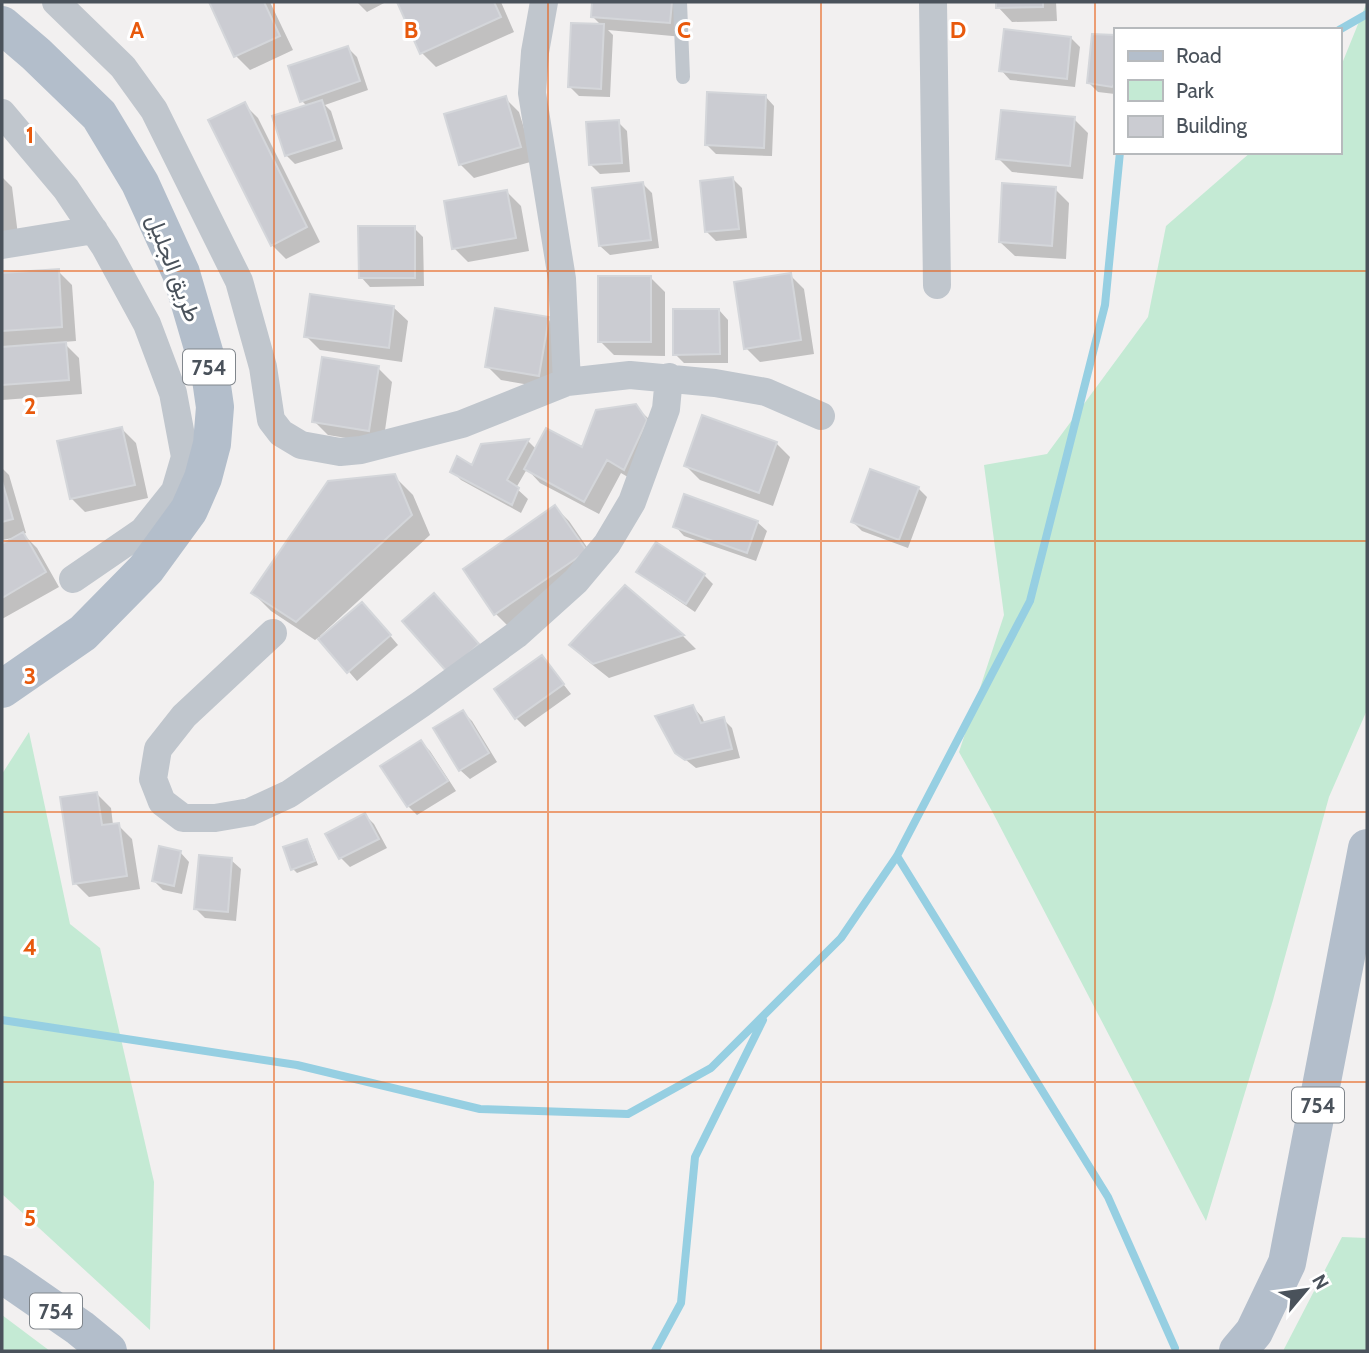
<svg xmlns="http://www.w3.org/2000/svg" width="1369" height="1353" font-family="Cabin,Vazirmatn,sans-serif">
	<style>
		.green { fill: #c4ead4 }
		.shadow { fill: #0003 }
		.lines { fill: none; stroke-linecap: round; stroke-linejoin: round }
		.stream { stroke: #96cfe2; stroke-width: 8 }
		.building { fill: #cbccd2; stroke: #d4d6da; stroke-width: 2 }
		.lane { stroke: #c0c6cd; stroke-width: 14 }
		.street { stroke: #c0c6cd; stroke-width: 28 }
		.primary { stroke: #b3becb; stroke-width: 38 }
		.grid { fill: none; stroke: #e8590c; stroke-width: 2; stroke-opacity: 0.55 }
		.labels { text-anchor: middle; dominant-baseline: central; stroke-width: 6; stroke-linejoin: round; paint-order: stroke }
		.shield { fill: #fff; stroke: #80868c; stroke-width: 2 }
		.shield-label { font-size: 21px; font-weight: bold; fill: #4a525b }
		.street-label { font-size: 23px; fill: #4a525b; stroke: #fff }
		.grid-label { font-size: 23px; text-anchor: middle; font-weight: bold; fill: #e8590c; stroke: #fff; stroke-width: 6; stroke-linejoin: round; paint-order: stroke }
	</style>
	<rect width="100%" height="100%" fill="#f2f0f0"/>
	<!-- green -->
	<path class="green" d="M 1367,2 L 1367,710 L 1329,797 L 1273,1000 L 1206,1221 L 993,813 L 959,752 L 1004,615 L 984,465 L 1047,454 L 1148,317 L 1166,226 L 1251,152 L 1339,152 L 1339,71 Z
		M 29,732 L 70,924 L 100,948 L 154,1182 L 150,1330 L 2,1194 L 2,774 Z
		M 1342,1237 L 1367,1238 L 1367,1351 L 1283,1351 Z
		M 2,1315 L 50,1351 L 2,1351 Z"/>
	<!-- shadow -->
	<path class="shadow" d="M 211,2 L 270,2 L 293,50 L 250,70 L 236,56 Z
		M 357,2 L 386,2 L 367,12 Z
		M 399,2 L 501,2 L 514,32 L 436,67 L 422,53 Z
		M 594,2 L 686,2 L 683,37 L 608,30 L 613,35 L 610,97 L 579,96 L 570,87 L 602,26 L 592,16 Z
		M 998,2 L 1056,2 L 1057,21 L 1012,22 L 998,7 Z
		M 1094,36 L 1115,37 L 1115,94 L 1098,92 L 1089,83 Z
		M 1071,38 L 1080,47 L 1075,87 L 1010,80 L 1001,70 Z
		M 348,48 L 357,57 L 368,90 L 325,105 L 331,111 L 343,149 L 295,164 L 286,155 L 308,107 L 302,101 Z
		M 765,96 L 774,106 L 772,156 L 716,154 L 707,145 Z
		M 505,98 L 519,112 L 534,161 L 474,178 L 460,164 Z
		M 244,104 L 258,118 L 320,242 L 286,259 L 272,245 Z
		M 1074,119 L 1088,133 L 1083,179 L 1012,172 L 998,158 Z
		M 618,122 L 627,131 L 630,172 L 600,174 L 591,165 Z
		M 2,177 L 12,187 L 18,235 L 2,237 Z
		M 733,179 L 742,188 L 747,238 L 716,241 L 707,232 Z
		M 643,184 L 652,193 L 659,248 L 610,255 L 600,246 Z
		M 1055,189 L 1069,203 L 1066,259 L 1015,256 L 1000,242 Z
		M 507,192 L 521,206 L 529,251 L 468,262 L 454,248 Z
		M 414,228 L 423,237 L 424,286 L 370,287 L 361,277 Z
		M 58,271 L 72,285 L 76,341 L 63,342 L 79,358 L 82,394 L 2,400 L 2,275 Z
		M 790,275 L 804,289 L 814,354 L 760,362 L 746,348 Z
		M 651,278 L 665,292 L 665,356 L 614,355 L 600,341 Z
		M 393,307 L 408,321 L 402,362 L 320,350 L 306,336 Z
		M 719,310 L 728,320 L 728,363 L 684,363 L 675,354 Z
		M 548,319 L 563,333 L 553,389 L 501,380 L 487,366 Z
		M 378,368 L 392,382 L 383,444 L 328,435 L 314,421 Z
		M 635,406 L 650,420 L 638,483 L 621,473 L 599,514 L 540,483 L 527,469 L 516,488 L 528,499 L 521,513 L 461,480 L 452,471 L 473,468 L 483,446 L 528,441 L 536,449 L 583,449 Z
		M 122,429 L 136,443 L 148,498 L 85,512 L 71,498 Z
		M 776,443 L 790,457 L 773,506 L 700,480 L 686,466 Z
		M 2,468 L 9,475 L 26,533 L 23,534 L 37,548 L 59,587 L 2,619 L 2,546 L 18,537 L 2,540 Z
		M 394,476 L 413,495 L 430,535 L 320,636 L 322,638 L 371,613 L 398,645 L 357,681 L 319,637 L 315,640 L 271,611 L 253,593 Z
		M 918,488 L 927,497 L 908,548 L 862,531 L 853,522 Z
		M 555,507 L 569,521 L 600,566 L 510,628 L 496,614 L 465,570 Z
		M 757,522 L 767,531 L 756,561 L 684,536 L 675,526 Z
		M 638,571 L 704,575 L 713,584 L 695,612 L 648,580 Z
		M 625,587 L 683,636 L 696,649 L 609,678 L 585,659 L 571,645 Z
		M 542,657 L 571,694 L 525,727 L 516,718 Z
		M 693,707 L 702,717 L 705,724 L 723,719 L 732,728 L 740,758 L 696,768 L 676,752 Z
		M 463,712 L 472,721 L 497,762 L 470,779 L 460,770 L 435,729 Z
		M 421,742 L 430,751 L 456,791 L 417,815 L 408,806 L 383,766 Z
		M 97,794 L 111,808 L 113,825 L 118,825 L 132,839 L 140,889 L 89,897 L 75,883 Z
		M 365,815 L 374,824 L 387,848 L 350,867 L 341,858 L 328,834 Z
		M 306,841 L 310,845 L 318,865 L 297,873 L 293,869 Z
		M 180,852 L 189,862 L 182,894 L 163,890 L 154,881 Z
		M 231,860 L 241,869 L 236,921 L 205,918 L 196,909 Z"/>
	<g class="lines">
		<!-- stream -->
		<path class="stream" d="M 1339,30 L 1367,14
			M 897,856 L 1108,1197 L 1175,1348
			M 2,1020 L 297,1065 L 480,1109 L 628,1114 L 711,1068 L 841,938 L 897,856 L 1030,601 L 1105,305 L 1120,152
			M 655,1351 L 681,1303 L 695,1157 L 763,1020"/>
	</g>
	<!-- building -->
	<path class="building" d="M 209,2 L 264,2 L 280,36 L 234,57 Z
		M 397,2 L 494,2 L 501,17 L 420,54 Z
		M 592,2 L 672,2 L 670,23 L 591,17 Z
		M 996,2 L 1043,2 L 1043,7 L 996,8 Z
		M 571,23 L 604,24 L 601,89 L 568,87 Z
		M 1004,29 L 1071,37 L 1067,79 L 999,71 Z
		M 1092,34 L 1115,35 L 1115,83 L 1112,87 L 1087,83 Z
		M 348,46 L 360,81 L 300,102 L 288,66 Z
		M 707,92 L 766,95 L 764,148 L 705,145 Z
		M 506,96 L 521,147 L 459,165 L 444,114 Z
		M 322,100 L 335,140 L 285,156 L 272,116 Z
		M 245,102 L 307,227 L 271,246 L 208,120 Z
		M 1001,110 L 1075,117 L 1070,166 L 996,159 Z
		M 619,120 L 622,163 L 589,165 L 586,122 Z
		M 733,177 L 739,229 L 705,232 L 700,181 Z
		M 643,182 L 651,240 L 599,246 L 592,188 Z
		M 1002,183 L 1056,187 L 1052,246 L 999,242 Z
		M 507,190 L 516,238 L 452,249 L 444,201 Z
		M 358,226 L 415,226 L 415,278 L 359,278 Z
		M 59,269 L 62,327 L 2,331 L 2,273 Z
		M 791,273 L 801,340 L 744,349 L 734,282 Z
		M 598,276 L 651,276 L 651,342 L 598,342 Z
		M 310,294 L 394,306 L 389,348 L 304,337 Z
		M 495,308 L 549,317 L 539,376 L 485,367 Z
		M 673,309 L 719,309 L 720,354 L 673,355 Z
		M 66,342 L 69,380 L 2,385 L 2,347 Z
		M 322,357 L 379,366 L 369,431 L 312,422 Z
		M 636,404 L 647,420 L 624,470 L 607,460 L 584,502 L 524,469 L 546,428 L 582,447 L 596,410 Z
		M 702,415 L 777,442 L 759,493 L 684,466 Z
		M 122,427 L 135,485 L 70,499 L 57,441 Z
		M 529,439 L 507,480 L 519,488 L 512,505 L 450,472 L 457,456 L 472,465 L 481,444 Z
		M 870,469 L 919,487 L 899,540 L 851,522 Z
		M 395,474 L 412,515 L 296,622 L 251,593 L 328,481 Z
		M 2,481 L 13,519 L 2,522 Z
		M 684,494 L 758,521 L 747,553 L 673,527 Z
		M 555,505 L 587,551 L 494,615 L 463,569 Z
		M 23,532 L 46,572 L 2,598 L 2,544 Z
		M 656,542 L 705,574 L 686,604 L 636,572 Z
		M 625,585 L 684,635 L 593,664 L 569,645 Z
		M 434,593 L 479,644 L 448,673 L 402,621 Z
		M 362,602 L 391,635 L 347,673 L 318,639 Z
		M 542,655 L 564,684 L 515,719 L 494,689 Z
		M 693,705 L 701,723 L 724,717 L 732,749 L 685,760 L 675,753 L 655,716 Z
		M 463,710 L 489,753 L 459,771 L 433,728 Z
		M 421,740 L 448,781 L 407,807 L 380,766 Z
		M 97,792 L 102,825 L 119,823 L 127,876 L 73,884 L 60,797 Z
		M 365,813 L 379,839 L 339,859 L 325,834 Z
		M 307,839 L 315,861 L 291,870 L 283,847 Z
		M 159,846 L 181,851 L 174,886 L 152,881 Z
		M 199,855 L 232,858 L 228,912 L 194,909 Z"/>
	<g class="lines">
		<!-- lane -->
		<path class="lane" d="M 680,2 L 683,77"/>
		<!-- street -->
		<path class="street" d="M 56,2 L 123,67 L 154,110 L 239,281 L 263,367 L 271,420 L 281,433 L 301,445 L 340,452 L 361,450 L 462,424 L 567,382 L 630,375 L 715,383 L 766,392 L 821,416
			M 544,2 L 535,52 L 532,93 L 562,279 L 567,382
			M 933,2 L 937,285
			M 2,113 L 66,189 L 105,247 L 147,324 L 173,393 L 185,457 L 175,491 L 143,531 L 73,579
			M 2,245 L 94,230
			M 273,633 L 184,716 L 158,749 L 153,779 L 162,802 L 183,818 L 215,818 L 250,812 L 289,794 L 421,704 L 516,635 L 576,581 L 607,544 L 632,502 L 666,409 L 669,377"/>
		<!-- primary -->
		<path class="primary" d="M 2,25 L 36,54 L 99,115 L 140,183 L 181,273 L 210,372 L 215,407 L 212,444 L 203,478 L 189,510 L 146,569 L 83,633 L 2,689
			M 2,1274 L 80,1328 L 108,1351
			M 1238,1351 L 1254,1332 L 1287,1263 L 1367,848"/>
	</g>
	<!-- grid -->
	<path class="grid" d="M 274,2 L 274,1351M 548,2 L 548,1351M 821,2 L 821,1351M 1095,2 L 1095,1351M 2,271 L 1367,271M 2,541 L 1367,541M 2,812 L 1367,812M 2,1082 L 1367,1082"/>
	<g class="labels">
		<!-- shield labels -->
		<g class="shield">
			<rect x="183" y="349.5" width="52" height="35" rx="5"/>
			<rect x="1292" y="1087.5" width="52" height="35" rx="5"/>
			<rect x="30" y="1293.5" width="52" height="35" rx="5"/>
		</g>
		<g class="shield-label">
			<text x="209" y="367">754</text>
			<text x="1318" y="1105">754</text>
			<text x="56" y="1311">754</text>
		</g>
		<!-- street labels -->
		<g class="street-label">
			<text transform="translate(174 268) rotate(69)">طريق الجليل</text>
		</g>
	</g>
	<g class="grid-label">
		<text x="137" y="38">A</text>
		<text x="411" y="38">B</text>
		<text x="684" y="38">C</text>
		<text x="958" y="38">D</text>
		<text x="30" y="143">1</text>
		<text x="30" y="414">2</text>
		<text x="30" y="684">3</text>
		<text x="30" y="955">4</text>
		<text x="30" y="1226">5</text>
	</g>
	<!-- border -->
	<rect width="1369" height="1353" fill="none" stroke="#4a525b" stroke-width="7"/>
	<!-- legend -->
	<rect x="1114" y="28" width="228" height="126" fill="#ffffff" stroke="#b7babd" stroke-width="2"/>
	<rect x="1128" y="51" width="35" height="10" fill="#b3becb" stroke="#b7babd" stroke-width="2"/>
	<text x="1176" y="63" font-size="21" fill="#4a525b">Road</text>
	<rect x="1128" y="80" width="35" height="21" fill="#c4ead4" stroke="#b7babd" stroke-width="2"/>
	<text x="1176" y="98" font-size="21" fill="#4a525b">Park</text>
	<rect x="1128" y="116" width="35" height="21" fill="#cbccd2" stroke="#b7babd" stroke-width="2"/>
	<text x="1176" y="133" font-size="21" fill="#4a525b">Building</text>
	<!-- north arrow -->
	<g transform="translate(1306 1290) rotate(61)" stroke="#ffffff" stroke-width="5" paint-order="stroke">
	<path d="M0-5L12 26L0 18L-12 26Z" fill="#4a525b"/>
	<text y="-10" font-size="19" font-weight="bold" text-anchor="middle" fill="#4a525b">N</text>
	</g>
</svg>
